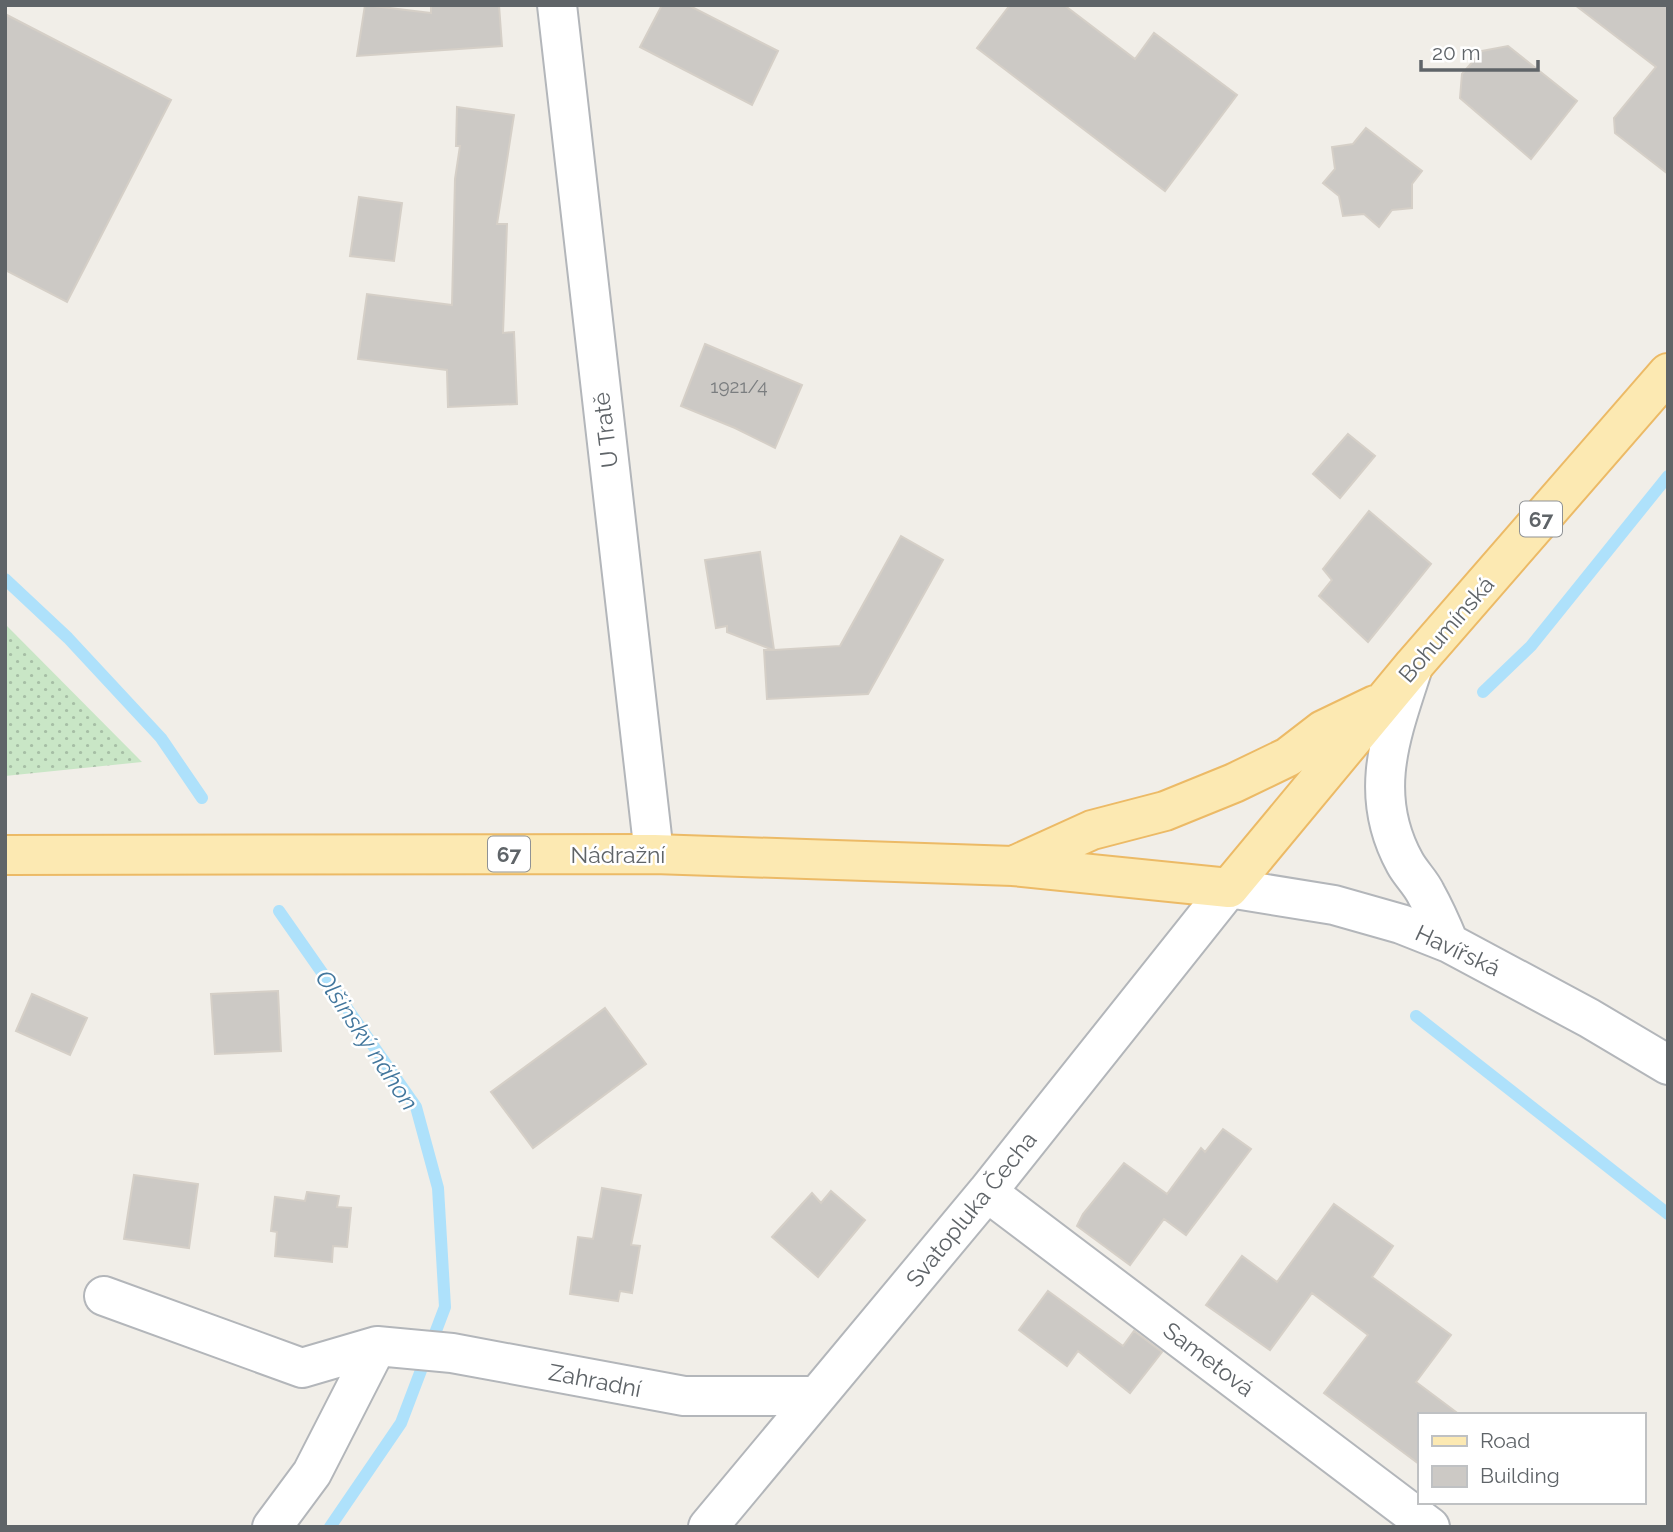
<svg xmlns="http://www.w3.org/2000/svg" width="1673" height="1532" font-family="Raleway,sans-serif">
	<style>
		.grass { fill: url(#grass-dots) }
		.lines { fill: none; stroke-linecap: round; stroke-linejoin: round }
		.stream { stroke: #aee1fb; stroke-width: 12 }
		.building { fill: #ccc9c5; stroke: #d5cfc7; stroke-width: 2 }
		.minor-casing { stroke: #b3b6ba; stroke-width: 42 }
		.major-casing { stroke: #ecba66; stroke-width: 42 }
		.minor { stroke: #fff; stroke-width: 38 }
		.major { stroke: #fce9b2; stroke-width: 38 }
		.labels { text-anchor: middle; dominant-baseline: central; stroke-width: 5; stroke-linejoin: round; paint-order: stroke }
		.number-label { font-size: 19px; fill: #7a7d7f }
		.shield { fill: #fff; stroke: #8f9295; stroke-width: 2 }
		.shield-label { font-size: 21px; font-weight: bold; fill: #5f6468 }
		.street-label { font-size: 23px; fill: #5f6468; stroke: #fff }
		.water-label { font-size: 24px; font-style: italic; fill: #43779d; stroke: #fff }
	</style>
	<defs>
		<pattern id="grass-dots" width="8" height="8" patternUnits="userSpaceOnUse" patternTransform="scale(1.75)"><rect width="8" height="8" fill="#c9e6c6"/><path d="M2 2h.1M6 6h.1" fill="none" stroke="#a6bea5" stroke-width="1.8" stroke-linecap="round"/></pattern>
	</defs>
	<rect width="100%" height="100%" fill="#f1eee8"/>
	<!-- grass -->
	<path class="grass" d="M 5,624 L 142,762 L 5,776 Z"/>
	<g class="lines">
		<!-- stream -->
		<path class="stream" d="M 5,579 L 68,638 L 161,738 L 202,798
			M 1483,692 L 1531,646 L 1668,476
			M 279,911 L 416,1107 L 438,1188 L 445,1307 L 401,1423 L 330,1527
			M 1416,1016 L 1668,1214"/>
	</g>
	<!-- building -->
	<path class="building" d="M 365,5 L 431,13 L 431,5 L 499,5 L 502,46 L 357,56 Z
		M 662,5 L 688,5 L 778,51 L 752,105 L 640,47 Z
		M 1010,5 L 1064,5 L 1135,59 L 1154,33 L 1237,95 L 1165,191 L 977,48 Z
		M 1575,5 L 1668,5 L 1668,174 L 1615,133 L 1614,118 L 1656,67 Z
		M 5,14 L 171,100 L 67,302 L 5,270 Z
		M 1508,46 L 1577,101 L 1531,159 L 1460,98 L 1462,74 L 1482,51 Z
		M 457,107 L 514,115 L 497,224 L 507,224 L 503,333 L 514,332 L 517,404 L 448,407 L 447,370 L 358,359 L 367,294 L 452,305 L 455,179 L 460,146 L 456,146 Z
		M 1366,128 L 1422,171 L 1412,184 L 1412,208 L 1392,210 L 1379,227 L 1364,214 L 1343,216 L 1339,196 L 1323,183 L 1335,169 L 1332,147 L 1353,144 Z
		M 359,197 L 402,203 L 394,261 L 350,256 Z
		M 705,344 L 802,385 L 775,448 L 735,428 L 681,406 Z
		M 1348,434 L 1375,456 L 1340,498 L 1313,474 Z
		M 1369,511 L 1431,564 L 1368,642 L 1319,596 L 1332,580 L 1323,569 Z
		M 901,536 L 943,560 L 868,694 L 767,699 L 764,650 L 773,650 L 727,632 L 727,626 L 716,628 L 705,560 L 760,552 L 774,650 L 840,646 Z
		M 278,991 L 281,1051 L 215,1054 L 211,994 Z
		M 32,994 L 87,1018 L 70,1055 L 16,1031 Z
		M 605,1008 L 646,1064 L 533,1148 L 491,1092 Z
		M 1223,1129 L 1251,1149 L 1186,1235 L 1164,1219 L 1130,1265 L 1077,1226 L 1083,1214 L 1124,1163 L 1167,1194 L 1201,1148 L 1205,1152 Z
		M 134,1175 L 198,1184 L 189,1248 L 124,1239 Z
		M 602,1188 L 641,1195 L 631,1245 L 640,1246 L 632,1293 L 620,1291 L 618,1301 L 570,1294 L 578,1237 L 593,1239 Z
		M 831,1191 L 865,1220 L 818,1277 L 772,1237 L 812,1193 L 821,1203 Z
		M 307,1192 L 339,1196 L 337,1207 L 351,1208 L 347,1247 L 333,1246 L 332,1262 L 275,1256 L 277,1232 L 271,1231 L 275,1197 L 305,1201 Z
		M 1334,1204 L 1393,1246 L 1372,1277 L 1451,1335 L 1416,1382 L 1460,1415 L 1419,1415 L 1419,1464 L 1324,1393 L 1368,1335 L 1312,1293 L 1270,1350 L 1206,1305 L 1242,1256 L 1277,1282 Z
		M 1048,1291 L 1123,1346 L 1134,1331 L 1162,1352 L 1130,1393 L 1078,1351 L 1067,1366 L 1019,1330 Z"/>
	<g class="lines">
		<!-- minor casing -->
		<g class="minor-casing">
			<path id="minor" d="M 557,5 L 654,854
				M 1413,667 C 1391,735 1367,794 1405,863 C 1411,874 1421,883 1426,894 C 1435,910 1442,926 1449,943
				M 987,1192 L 1430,1527
				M 104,1296 L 302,1368 L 377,1346 L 452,1353 L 684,1396 L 816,1396
				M 272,1527 L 312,1473 L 377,1346
				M 708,1527 L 987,1192 L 1229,888 L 1334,905 L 1401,924 L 1449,943 L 1589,1018 L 1668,1065"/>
		</g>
		<!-- major casing -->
		<g class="major-casing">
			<path id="major" d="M 5,855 L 654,854 L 1013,866 L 1229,888 L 1414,665 L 1668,373
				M 1013,866 L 1092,830 L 1165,811 L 1234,783 L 1288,757 L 1323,730 L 1375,705"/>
		</g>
		<!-- minor -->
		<use href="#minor" class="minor"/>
		<!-- major -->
		<use href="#major" class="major"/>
	</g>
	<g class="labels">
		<!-- number labels -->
		<g class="number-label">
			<text x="739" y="386">1921/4</text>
		</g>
		<!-- shield labels -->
		<g class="shield">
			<rect x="1520" y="501.5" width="42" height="35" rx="5"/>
			<rect x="488" y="836.5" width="42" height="35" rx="5"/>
		</g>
		<g class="shield-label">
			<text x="1541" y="519">67</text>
			<text x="509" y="854">67</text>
		</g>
		<!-- street labels -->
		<g class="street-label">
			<text transform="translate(605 430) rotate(-97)">U Tratě</text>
			<text transform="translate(1446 629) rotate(-49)">Bohumínská</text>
			<text x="618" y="854">Nádražní</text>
			<text transform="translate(1458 950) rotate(25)">Havířská</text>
			<text transform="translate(971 1209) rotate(-51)">Svatopluka Čecha</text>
			<text transform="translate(1209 1359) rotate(37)">Sametová</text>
			<text transform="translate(595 1380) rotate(11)">Zahradní</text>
		</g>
		<!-- water labels -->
		<g class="water-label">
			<text transform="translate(367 1040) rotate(56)">Olšinský náhon</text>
		</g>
	</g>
	<!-- border -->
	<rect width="1673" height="1532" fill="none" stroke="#5f6468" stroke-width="14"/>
	<!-- legend -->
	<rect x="1418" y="1413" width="228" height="91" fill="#ffffff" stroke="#bfc1c3" stroke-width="2"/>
	<rect x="1432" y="1436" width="35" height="10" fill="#fce9b2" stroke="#bfc1c3" stroke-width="2"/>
	<text x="1480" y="1448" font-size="21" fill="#5f6468">Road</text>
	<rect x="1432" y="1466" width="35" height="21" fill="#ccc9c5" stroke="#bfc1c3" stroke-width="2"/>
	<text x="1480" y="1483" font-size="21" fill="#5f6468">Building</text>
	<!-- scale -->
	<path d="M1421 60v10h117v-10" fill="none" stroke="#5f6468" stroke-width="3.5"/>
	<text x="1432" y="60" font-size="21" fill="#5f6468" stroke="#ffffff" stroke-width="5" paint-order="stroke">20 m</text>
</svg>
